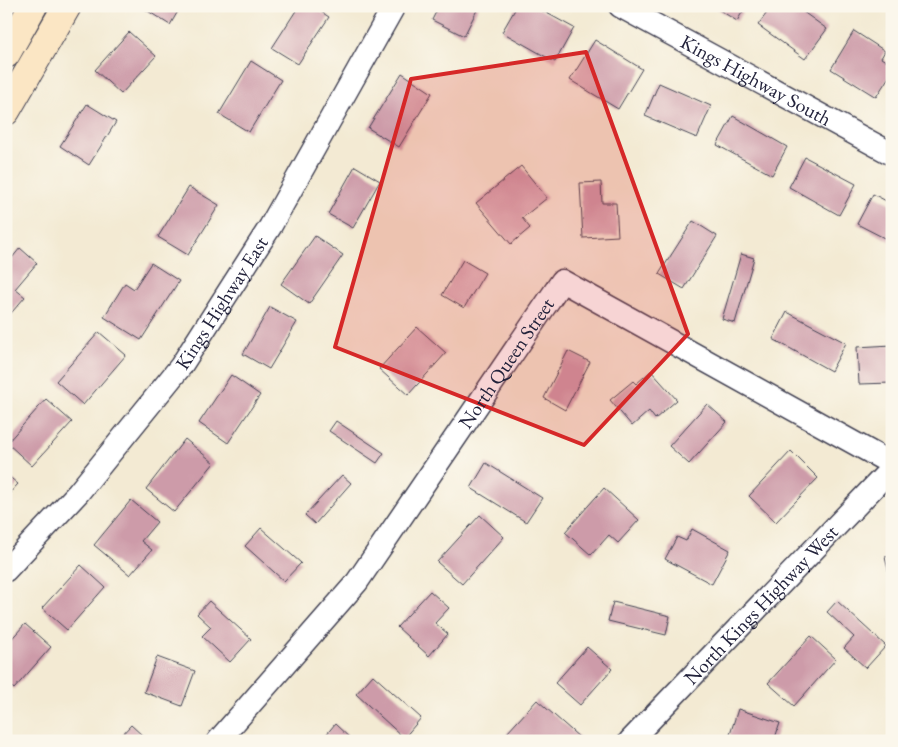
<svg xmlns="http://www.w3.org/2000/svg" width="898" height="747" font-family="'EB Garamond',serif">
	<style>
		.building { fill: #cd9ba9 }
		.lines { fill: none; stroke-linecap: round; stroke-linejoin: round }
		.street-casing { stroke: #414052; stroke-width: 25 }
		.secondary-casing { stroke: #414052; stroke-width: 30 }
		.street { stroke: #fff; stroke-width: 22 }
		.secondary { stroke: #fbe6c4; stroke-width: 28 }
		.marked { fill: #d62828; fill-opacity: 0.2; stroke: #d62828; stroke-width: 4; stroke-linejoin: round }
		.labels { text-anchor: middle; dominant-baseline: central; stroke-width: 4; stroke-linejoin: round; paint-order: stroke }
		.street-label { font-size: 20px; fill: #22223b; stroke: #fbf7ec }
	</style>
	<rect width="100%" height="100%" fill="#fbf7ec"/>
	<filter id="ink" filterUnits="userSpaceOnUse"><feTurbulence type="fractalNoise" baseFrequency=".02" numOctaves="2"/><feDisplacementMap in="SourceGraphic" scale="10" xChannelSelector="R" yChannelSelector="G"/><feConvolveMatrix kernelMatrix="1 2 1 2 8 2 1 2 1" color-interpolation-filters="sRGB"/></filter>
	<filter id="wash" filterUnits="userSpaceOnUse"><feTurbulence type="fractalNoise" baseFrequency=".0096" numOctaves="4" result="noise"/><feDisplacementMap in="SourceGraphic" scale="20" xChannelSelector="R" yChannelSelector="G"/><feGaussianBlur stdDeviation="1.12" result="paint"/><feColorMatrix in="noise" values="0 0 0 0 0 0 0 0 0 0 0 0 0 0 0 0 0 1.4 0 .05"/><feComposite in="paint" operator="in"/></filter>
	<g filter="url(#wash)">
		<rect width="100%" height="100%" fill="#f3ead3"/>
		<g id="blocks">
			<!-- building -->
			<path class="building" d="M 140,6 L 181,6 L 170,25 Z
				M 299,6 L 312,6 L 329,17 L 298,64 L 272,48 Z
				M 439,6 L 479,6 L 464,36 L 432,20 Z
				M 517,6 L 534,6 L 574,28 L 555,62 L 502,32 Z
				M 713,6 L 746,6 L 737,21 Z
				M 772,6 L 795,6 L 827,29 L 805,59 L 758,25 Z
				M 854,31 L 885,51 L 881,58 L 892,65 L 892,72 L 876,97 L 831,69 Z
				M 129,32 L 156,56 L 121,94 L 95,70 Z
				M 595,40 L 642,69 L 618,109 L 570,80 Z
				M 251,61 L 281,80 L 249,132 L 219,114 Z
				M 402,73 L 432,93 L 399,147 L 368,128 Z
				M 659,83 L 711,106 L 697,138 L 645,116 Z
				M 87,104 L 116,122 L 89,165 L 60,146 Z
				M 733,116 L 787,147 L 772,175 L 717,145 Z
				M 805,157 L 856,184 L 839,215 L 789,187 Z
				M 355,166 L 380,181 L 353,228 L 328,214 Z
				M 521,166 L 547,198 L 522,218 L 530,228 L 511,244 L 476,203 Z
				M 601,182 L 602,203 L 616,203 L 618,236 L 583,238 L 580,183 Z
				M 189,187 L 219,205 L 188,255 L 158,237 Z
				M 873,194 L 892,204 L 892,242 L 857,224 Z
				M 693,221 L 717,236 L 684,289 L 659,274 Z
				M 315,236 L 343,255 L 309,304 L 281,284 Z
				M 20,248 L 37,263 L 15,289 L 25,297 L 6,319 L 6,253 L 12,258 Z
				M 741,254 L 754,258 L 735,323 L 722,319 Z
				M 463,260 L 485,273 L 464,308 L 442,295 Z
				M 151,263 L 179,281 L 141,340 L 104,317 L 125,283 L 134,289 Z
				M 270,307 L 297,322 L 269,369 L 243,354 Z
				M 787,312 L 846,343 L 831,371 L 773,339 Z
				M 417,327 L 446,353 L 408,395 L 379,369 Z
				M 99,332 L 126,355 L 83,405 L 56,381 Z
				M 892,345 L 892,383 L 859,384 L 857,347 Z
				M 568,351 L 590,362 L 565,410 L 544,398 Z
				M 651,371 L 677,400 L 655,419 L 649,411 L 632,426 L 610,400 L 633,381 L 636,384 Z
				M 231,375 L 260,395 L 228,443 L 199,423 Z
				M 46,399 L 72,422 L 32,466 L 7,443 Z
				M 707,404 L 727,422 L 689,464 L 669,446 Z
				M 336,421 L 384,453 L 377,463 L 329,431 Z
				M 185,439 L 214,463 L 174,512 L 146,489 Z
				M 791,451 L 818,478 L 776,522 L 749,496 Z
				M 486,463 L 542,498 L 526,522 L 471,488 Z
				M 6,474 L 18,484 L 6,497 Z
				M 342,475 L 351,483 L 315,524 L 305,515 Z
				M 604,488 L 639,520 L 618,543 L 609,535 L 591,555 L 565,532 Z
				M 131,500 L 157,522 L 141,541 L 152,550 L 130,575 L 94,545 Z
				M 480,515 L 504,537 L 462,584 L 437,562 Z
				M 261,528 L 301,563 L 284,581 L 245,546 Z
				M 692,529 L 730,550 L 712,584 L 665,559 L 677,537 L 686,541 Z
				M 892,556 L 892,582 L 891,582 L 885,557 Z
				M 81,565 L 105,587 L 67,630 L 42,608 Z
				M 430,591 L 449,608 L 435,623 L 448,634 L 429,656 L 397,627 Z
				M 209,601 L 251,639 L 230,662 L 202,636 L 211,627 L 197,614 Z
				M 837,601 L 886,646 L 866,668 L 844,648 L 854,637 L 827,612 Z
				M 613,602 L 670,616 L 666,635 L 608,621 Z
				M 25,624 L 51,647 L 14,689 L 6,682 L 6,645 Z
				M 811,636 L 836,659 L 794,706 L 768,683 Z
				M 587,647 L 612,669 L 580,705 L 555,683 Z
				M 157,657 L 195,671 L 182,706 L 144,692 Z
				M 373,675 L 421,718 L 404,738 L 356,694 Z
				M 537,700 L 580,738 L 578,741 L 515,741 L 507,733 Z
				M 738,709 L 780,723 L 774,741 L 728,741 Z
				M 335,724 L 353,741 L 321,741 Z
				M 131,725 L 143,736 L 138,741 L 116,741 Z"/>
		</g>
	</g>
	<g filter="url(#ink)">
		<use href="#blocks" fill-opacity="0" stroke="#414052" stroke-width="1"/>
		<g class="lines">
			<!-- street casing -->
			<g class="street-casing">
				<g id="street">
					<path id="s1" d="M 620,6 L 892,154"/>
					<path id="s2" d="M 6,570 L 78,493 L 181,366 L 270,227 L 394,6"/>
					<path id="s3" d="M 218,741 L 357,582 L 562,281 L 892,464"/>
					<path id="s4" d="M 630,741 L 892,468"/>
				</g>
			</g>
			<!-- secondary casing -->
			<g class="secondary-casing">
				<path id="secondary" d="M 6,54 L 33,6
					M 6,111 L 67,6"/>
			</g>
			<!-- street -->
			<use href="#street" class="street"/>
			<!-- secondary -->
			<use href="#secondary" class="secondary"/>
		</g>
	</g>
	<!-- marked area -->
	<path class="marked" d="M 586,52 L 688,334 L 584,445 L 335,347 L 411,79 Z"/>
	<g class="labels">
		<!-- street labels -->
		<g class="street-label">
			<text stroke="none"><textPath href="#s1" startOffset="155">Kings Highway South</textPath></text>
			<text stroke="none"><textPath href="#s2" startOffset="344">Kings Highway East</textPath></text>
			<text stroke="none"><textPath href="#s3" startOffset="476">North Queen Street</textPath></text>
			<text stroke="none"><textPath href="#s4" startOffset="189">North Kings Highway West</textPath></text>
		</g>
	</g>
	<!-- margin -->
	<rect width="898" height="747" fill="none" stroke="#fbf7ec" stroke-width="25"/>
</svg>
